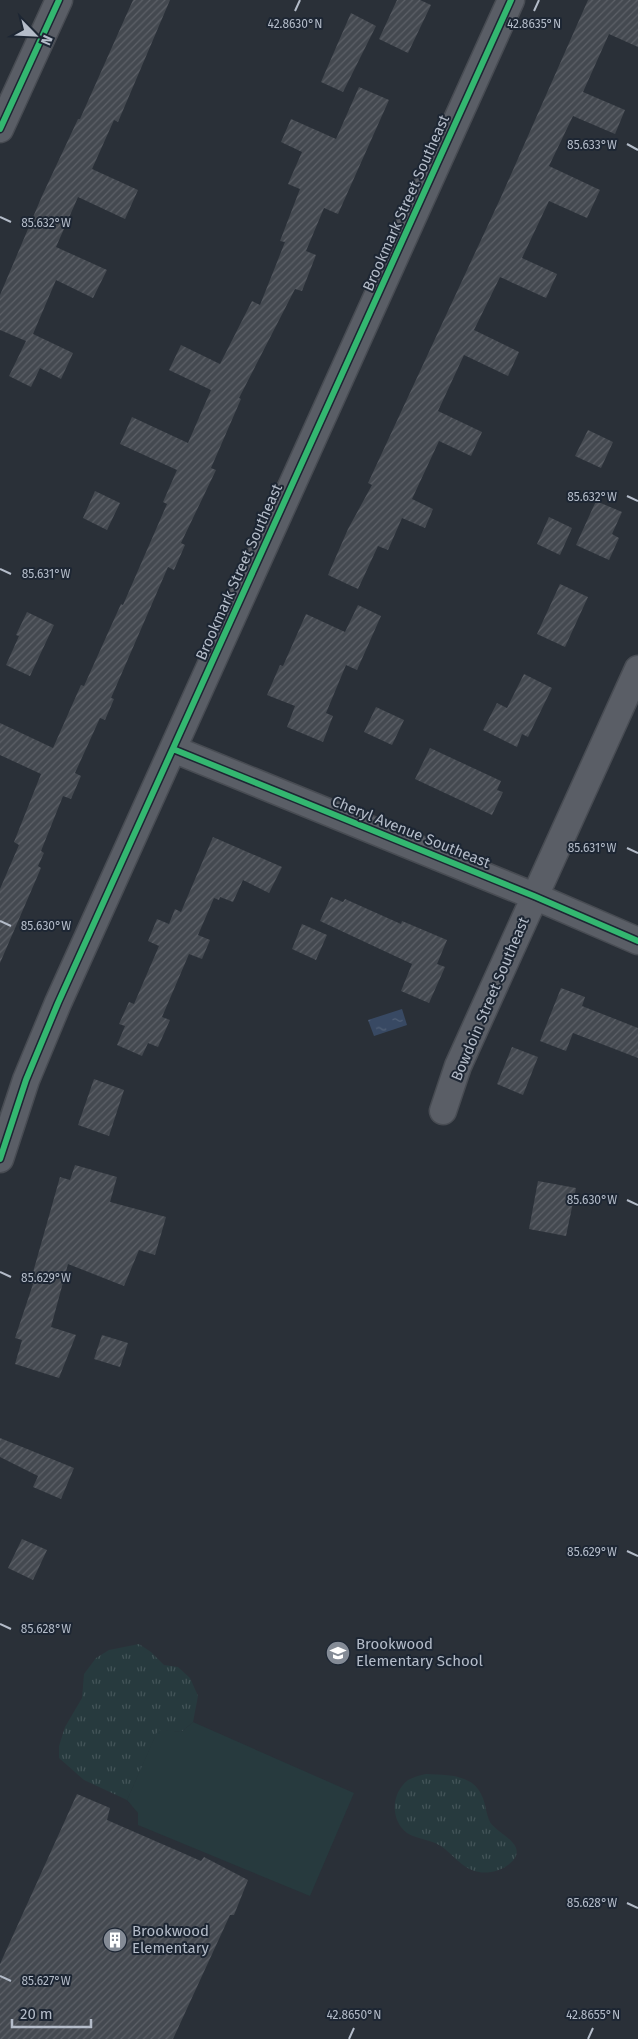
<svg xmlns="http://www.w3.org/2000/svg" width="638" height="2039" font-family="'Fira Sans',sans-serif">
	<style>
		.green { fill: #273a3e }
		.park { fill: url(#park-tufts) }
		.water { fill: url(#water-ripples) }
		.building { fill: url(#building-hatch) }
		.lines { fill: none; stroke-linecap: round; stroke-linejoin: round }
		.street-casing { stroke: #484c53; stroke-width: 29 }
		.street { stroke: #5a5e66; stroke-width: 26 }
		.cycleway-casing { stroke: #1d2633; stroke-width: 9 }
		.cycleway { stroke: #33b770; stroke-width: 6 }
		.ticks { fill: none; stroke: #b4bcc9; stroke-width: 2 }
		.labels { text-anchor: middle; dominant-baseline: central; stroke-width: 4; stroke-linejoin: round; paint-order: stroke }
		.street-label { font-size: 15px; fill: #b4bcc9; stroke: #1d2633 }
		.poi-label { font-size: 15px; fill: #b4bcc9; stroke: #1d2633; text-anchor: start }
		.ticks-label { font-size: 12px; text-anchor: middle; fill: #b4bcc9; stroke: #1d2633; stroke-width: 4; stroke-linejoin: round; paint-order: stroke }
	</style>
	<defs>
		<pattern id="park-tufts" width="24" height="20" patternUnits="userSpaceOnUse" patternTransform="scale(1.25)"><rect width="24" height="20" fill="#273a3e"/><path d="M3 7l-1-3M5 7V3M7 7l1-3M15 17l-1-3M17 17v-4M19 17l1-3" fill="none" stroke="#445559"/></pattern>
		<pattern id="water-ripples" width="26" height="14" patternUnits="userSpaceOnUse" patternTransform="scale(1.25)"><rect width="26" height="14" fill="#384963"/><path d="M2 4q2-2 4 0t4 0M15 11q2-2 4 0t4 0" fill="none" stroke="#526178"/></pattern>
		<pattern id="building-hatch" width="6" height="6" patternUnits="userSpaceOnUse" patternTransform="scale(1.25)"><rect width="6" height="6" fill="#444950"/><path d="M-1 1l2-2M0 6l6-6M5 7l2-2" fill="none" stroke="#5d6168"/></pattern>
	</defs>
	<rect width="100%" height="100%" fill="#2a3038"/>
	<!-- green -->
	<path class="green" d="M 193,1722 L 354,1793 L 310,1896 L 138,1825 L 138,1813 L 127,1800 L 158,1729 L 181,1732 Z"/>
	<!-- park -->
	<path class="park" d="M 139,1644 L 151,1652 L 164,1665 L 178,1667 L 190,1678 L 198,1696 L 193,1722 L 181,1732 L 158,1730 L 127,1800 L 84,1780 L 59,1758 L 59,1746 L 65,1727 L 82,1698 L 84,1674 L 96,1658 L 109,1650 Z
		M 426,1774 C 447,1775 473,1774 482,1796 C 486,1805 486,1814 490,1822 C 497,1834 533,1846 508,1865 C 500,1871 488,1874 479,1872 C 461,1869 453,1853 439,1845 C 429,1839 416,1839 407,1833 C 390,1820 391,1793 408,1780 C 414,1777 420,1775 426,1774 Z"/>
	<!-- water -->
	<path class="water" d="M 402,1009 L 407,1025 L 374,1036 L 368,1020 Z"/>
	<!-- building -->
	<path class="building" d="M 133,0 L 170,0 L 118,122 L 114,120 L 92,169 L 138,190 L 125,219 L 78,197 L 56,247 L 107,270 L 93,298 L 56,280 L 33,334 L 73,353 L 61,379 L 40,368 L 31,387 L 9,376 L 26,341 L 0,330 L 0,295 L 42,196 L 78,119 L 80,119 Z
		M 397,0 L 420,0 L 431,5 L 408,53 L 379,39 Z
		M 588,0 L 638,0 L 638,47 L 609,34 L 583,92 L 625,110 L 615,134 L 573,116 L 549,166 L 600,190 L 587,218 L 549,201 L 522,258 L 557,274 L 546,298 L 500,277 L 474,330 L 519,352 L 508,376 L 464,355 L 438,411 L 482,432 L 471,456 L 439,441 L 412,499 L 433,509 L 425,528 L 402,518 L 388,550 L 378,546 L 358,589 L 328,575 L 348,529 L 372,485 L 368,483 L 501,197 Z
		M 351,13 L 376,26 L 343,92 L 321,82 Z
		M 359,87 L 389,100 L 338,214 L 324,208 L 306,251 L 316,255 L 302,291 L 295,289 L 239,398 L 241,399 L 211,468 L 216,470 L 181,543 L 185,545 L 174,570 L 168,567 L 111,698 L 114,699 L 105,720 L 100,718 L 75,773 L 81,776 L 71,799 L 63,796 L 41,851 L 44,853 L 38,866 L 41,868 L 0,963 L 0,889 L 19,845 L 14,842 L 41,774 L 0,755 L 0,723 L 53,748 L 81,685 L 84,686 L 121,604 L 123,605 L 167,504 L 163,502 L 177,470 L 120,444 L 132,417 L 188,443 L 211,390 L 169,370 L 181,345 L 220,364 L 252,301 L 260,305 L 285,242 L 280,241 L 300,189 L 288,184 L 302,152 L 281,142 L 291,119 L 336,139 Z
		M 588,430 L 613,442 L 601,468 L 575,456 Z
		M 95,491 L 120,503 L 107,530 L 83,518 Z
		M 596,501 L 622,512 L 612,534 L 619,538 L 609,560 L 576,545 Z
		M 549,517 L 572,528 L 560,555 L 537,544 Z
		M 560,584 L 588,597 L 565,647 L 537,634 Z
		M 358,605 L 381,616 L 357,670 L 346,665 L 326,713 L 333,716 L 323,742 L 287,727 L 295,706 L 267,695 L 280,665 L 283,666 L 306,614 L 345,632 Z
		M 27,612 L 54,625 L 30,676 L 6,665 L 19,636 L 16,635 Z
		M 524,674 L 552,688 L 528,737 L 522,734 L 517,747 L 483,730 L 497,703 L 507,708 Z
		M 376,707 L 404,720 L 392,745 L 364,732 Z
		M 430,748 L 501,781 L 497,790 L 503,792 L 492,815 L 415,779 Z
		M 213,837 L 282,867 L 269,893 L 243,880 L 233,902 L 220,897 L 219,900 L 214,898 L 198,935 L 210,940 L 202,959 L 189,954 L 162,1017 L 170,1020 L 158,1047 L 148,1043 L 142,1056 L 117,1045 L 125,1026 L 119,1024 L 129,1002 L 134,1004 L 159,946 L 148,941 L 157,919 L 169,924 L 175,909 L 181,912 Z
		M 331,897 L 343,902 L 345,899 L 401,924 L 402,921 L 447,940 L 437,964 L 445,967 L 429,1003 L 401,991 L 412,964 L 320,921 Z
		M 302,924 L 327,935 L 316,960 L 292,949 Z
		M 561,988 L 585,997 L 582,1006 L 638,1028 L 638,1058 L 573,1033 L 566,1051 L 540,1041 Z
		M 512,1047 L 538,1057 L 523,1095 L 497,1084 Z
		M 94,1079 L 124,1090 L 109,1136 L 78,1125 Z
		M 75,1165 L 117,1177 L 110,1202 L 166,1217 L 155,1255 L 139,1250 L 124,1286 L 68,1264 L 51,1327 L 76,1335 L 59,1378 L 15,1364 L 22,1340 L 15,1338 L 33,1284 L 30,1283 L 60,1177 L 70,1180 Z
		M 538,1181 L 576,1188 L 566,1236 L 529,1229 Z
		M 102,1335 L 128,1343 L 120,1367 L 94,1359 Z
		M 0,1438 L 74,1468 L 61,1499 L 33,1487 L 38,1476 L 0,1457 Z
		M 22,1539 L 47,1550 L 33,1580 L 8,1568 Z
		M 77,1794 L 110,1808 L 107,1820 L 201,1861 L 204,1857 L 248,1880 L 234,1915 L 230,1915 L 173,2039 L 0,2039 L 0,1964 Z"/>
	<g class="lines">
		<!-- street casing -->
		<g class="street-casing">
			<path id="street" d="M 0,129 L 59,0
				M 173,749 L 534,896 L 638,941
				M 443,1111 L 458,1066 L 638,669
				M 0,1159 L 26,1080 L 58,1003 L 511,0"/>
		</g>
		<!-- street -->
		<use href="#street" class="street"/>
		<!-- cycleway casing -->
		<g class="cycleway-casing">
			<path id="cycleway" d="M 0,129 L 59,0
				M 173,749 L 534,896 L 638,941
				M 0,1159 L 26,1080 L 58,1003 L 511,0"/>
		</g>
		<!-- cycleway -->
		<use href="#cycleway" class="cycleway"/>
	</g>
	<!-- ticks -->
	<path class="ticks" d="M 295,11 L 300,0M 534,11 L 539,0M 627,144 L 638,150M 0,217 L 11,222M 627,496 L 638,501M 0,569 L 11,574M 627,848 L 638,853M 0,921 L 11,926M 627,1200 L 638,1205M 0,1272 L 11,1277M 627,1551 L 638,1556M 0,1624 L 11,1629M 627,1903 L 638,1908M 0,1976 L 11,1981M 349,2039 L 354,2028M 588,2039 L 593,2028"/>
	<!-- icons -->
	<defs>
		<g id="school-disc" transform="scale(1.25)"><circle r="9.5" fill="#848b96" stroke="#1d2633"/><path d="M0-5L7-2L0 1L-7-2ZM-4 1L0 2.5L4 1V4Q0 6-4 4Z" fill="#fff"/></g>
		<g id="building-disc" transform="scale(1.25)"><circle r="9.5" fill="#848b96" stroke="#1d2633"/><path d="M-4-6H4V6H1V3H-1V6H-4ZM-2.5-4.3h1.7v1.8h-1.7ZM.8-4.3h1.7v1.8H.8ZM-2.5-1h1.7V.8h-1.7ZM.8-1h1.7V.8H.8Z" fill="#fff"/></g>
	</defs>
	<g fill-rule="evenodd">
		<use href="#school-disc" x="338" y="1653"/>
		<use href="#building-disc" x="115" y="1940"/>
	</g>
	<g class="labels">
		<!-- street labels -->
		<g class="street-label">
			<text transform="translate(406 203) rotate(-66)">Brookmark Street Southeast</text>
			<text transform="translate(239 572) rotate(-66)">Brookmark Street Southeast</text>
			<text transform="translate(411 832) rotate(22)">Cheryl Avenue Southeast</text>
			<text transform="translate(490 999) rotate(-67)">Bowdoin Street Southeast</text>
		</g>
		<!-- poi labels -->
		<g class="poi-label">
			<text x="356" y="1644">Brookwood<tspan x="356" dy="17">Elementary School</tspan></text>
			<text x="132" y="1931">Brookwood<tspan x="132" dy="17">Elementary</tspan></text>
		</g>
	</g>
	<g class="ticks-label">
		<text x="295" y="28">42.8630°N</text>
		<text x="534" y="28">42.8635°N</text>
		<text x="592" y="149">85.633°W</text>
		<text x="46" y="227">85.632°W</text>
		<text x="592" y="501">85.632°W</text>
		<text x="46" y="578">85.631°W</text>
		<text x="592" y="852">85.631°W</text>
		<text x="46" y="930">85.630°W</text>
		<text x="592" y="1204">85.630°W</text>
		<text x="46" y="1282">85.629°W</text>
		<text x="592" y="1556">85.629°W</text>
		<text x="46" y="1633">85.628°W</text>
		<text x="592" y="1907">85.628°W</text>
		<text x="46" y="1985">85.627°W</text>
		<text x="354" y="2019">42.8650°N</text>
		<text x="593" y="2019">42.8655°N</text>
	</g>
	<!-- north arrow -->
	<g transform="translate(35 35) rotate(114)" stroke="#1d2633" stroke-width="4" paint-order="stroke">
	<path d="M0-4L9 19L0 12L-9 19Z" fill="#b4bcc9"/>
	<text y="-8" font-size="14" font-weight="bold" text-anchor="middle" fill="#b4bcc9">N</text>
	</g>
	<!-- scale -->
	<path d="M12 2019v8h79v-8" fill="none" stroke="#b4bcc9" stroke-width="2.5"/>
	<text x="20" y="2019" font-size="15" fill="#b4bcc9" stroke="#1d2633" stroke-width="4" paint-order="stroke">20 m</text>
</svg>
